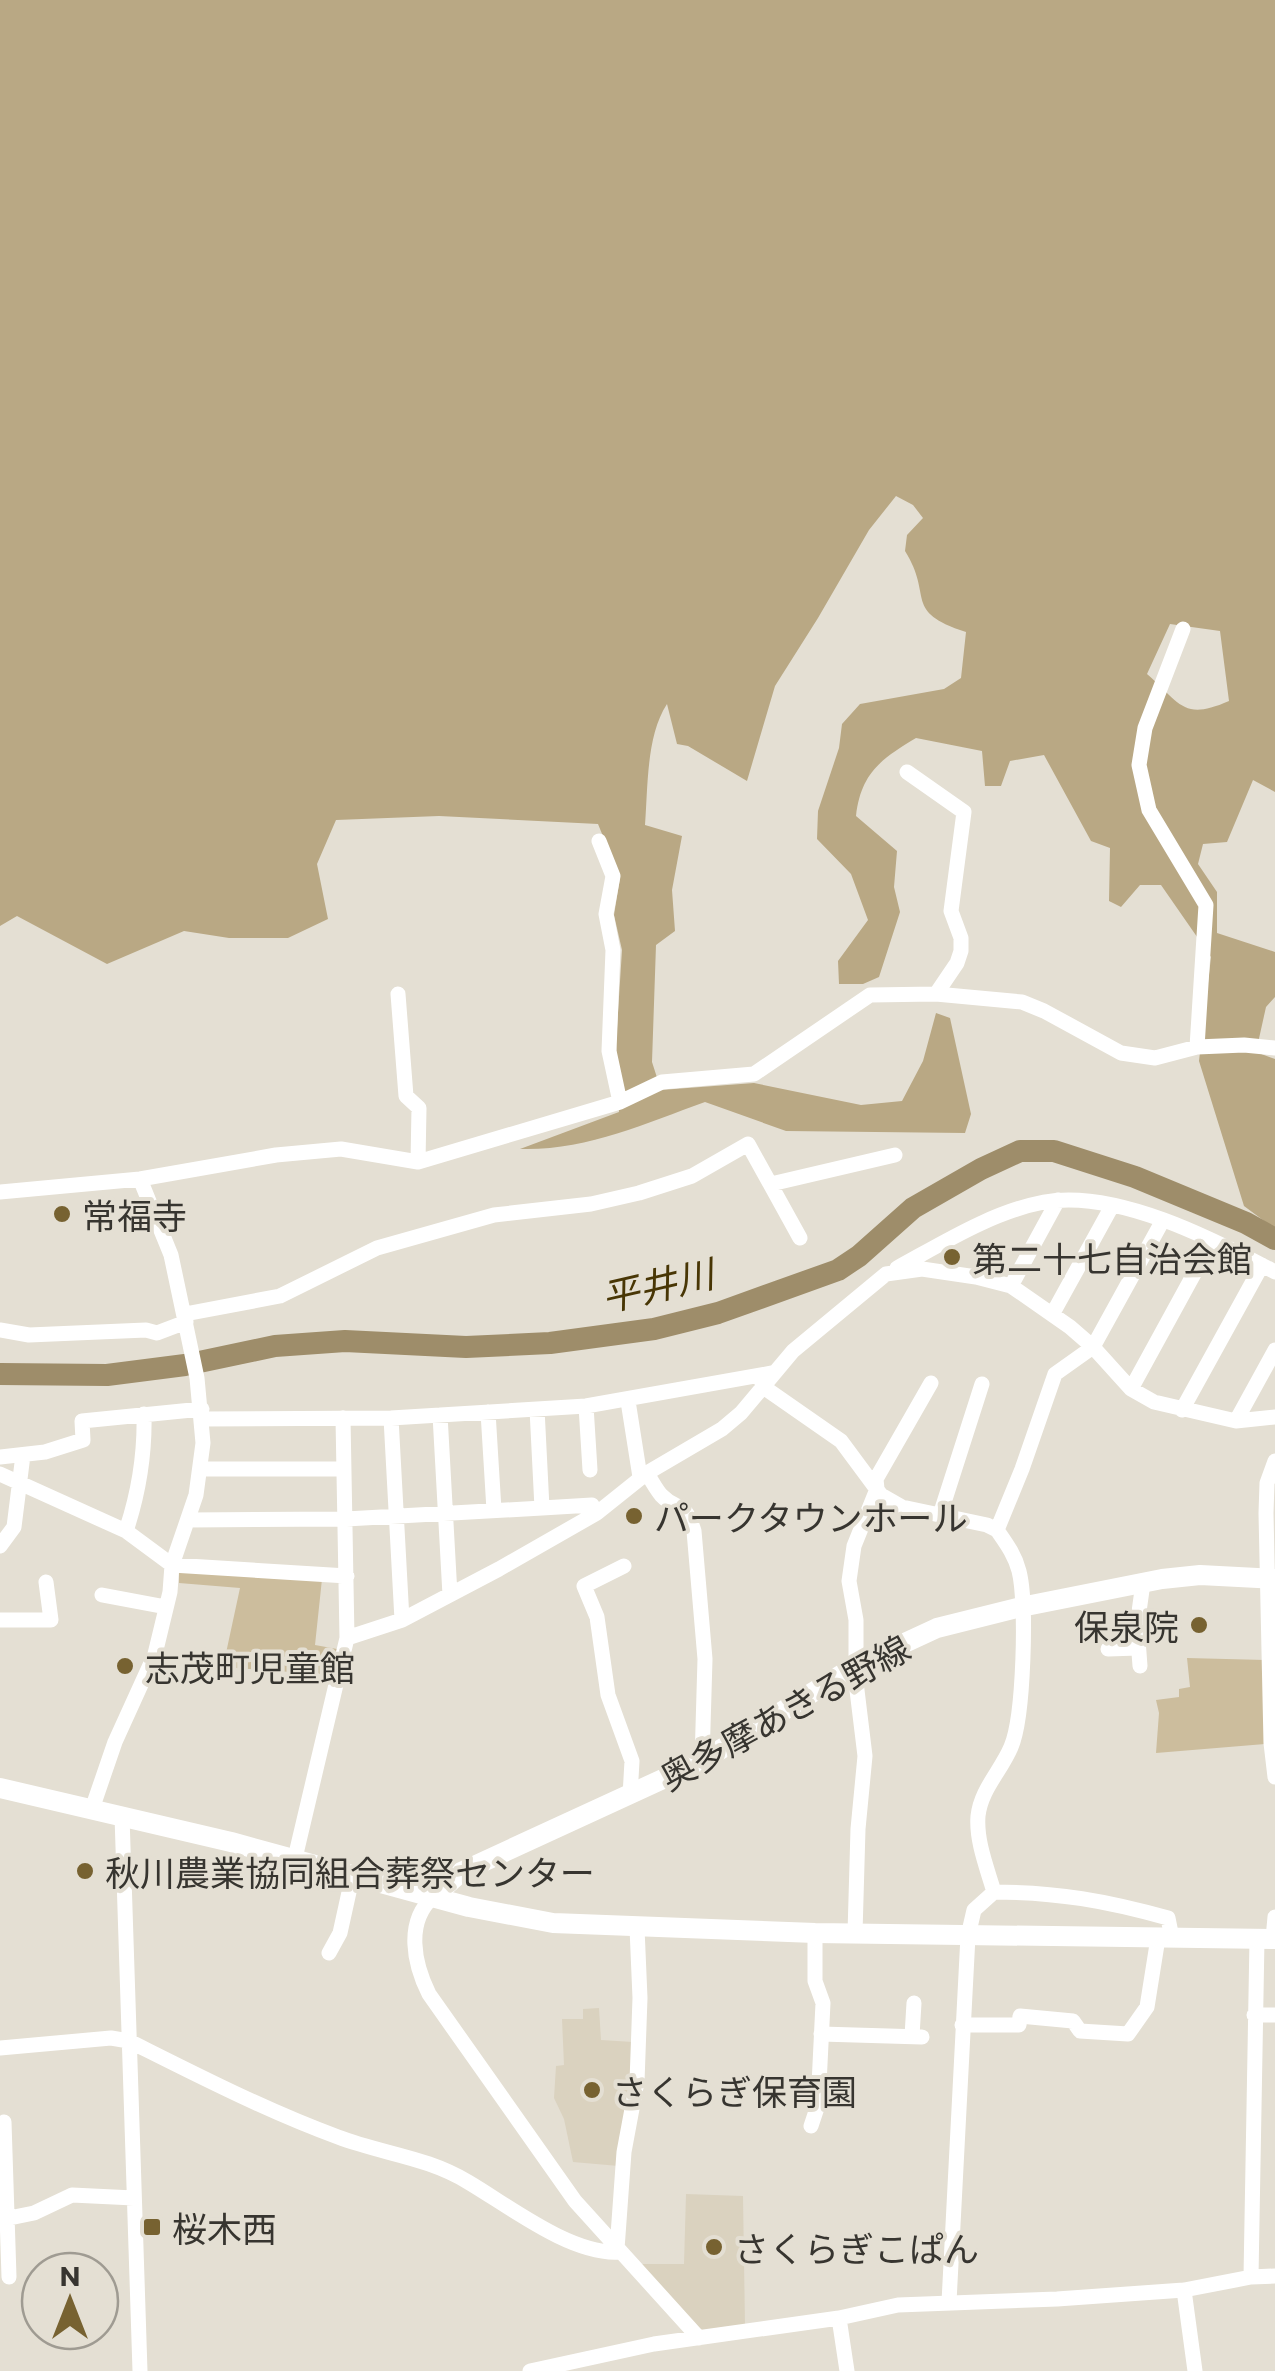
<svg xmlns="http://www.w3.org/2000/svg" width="1275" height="2371" font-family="Commissioner,'Noto Sans JP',sans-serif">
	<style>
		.built { fill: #dad2bf }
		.green { fill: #ccbd9d }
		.forest { fill: #b9a884; fill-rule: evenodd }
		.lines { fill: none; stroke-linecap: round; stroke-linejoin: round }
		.river { stroke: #9e8d6a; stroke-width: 22 }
		.minor { stroke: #fff; stroke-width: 15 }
		.major { stroke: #fff; stroke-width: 20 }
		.poi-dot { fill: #776231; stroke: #e4dfd3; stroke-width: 4 }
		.labels { text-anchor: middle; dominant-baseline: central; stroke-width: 8; stroke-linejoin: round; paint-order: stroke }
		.poi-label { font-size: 35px; fill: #373530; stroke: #e4dfd3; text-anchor: start }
		.street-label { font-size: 35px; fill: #373530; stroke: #e4dfd3 }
		.water-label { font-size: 38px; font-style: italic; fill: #483605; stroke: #e4dfd3 }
	</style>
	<rect width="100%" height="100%" fill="#e4dfd3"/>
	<!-- built -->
	<path class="built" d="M 599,2008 L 601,2040 L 633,2042 L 629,2103 L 619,2166 L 573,2162 L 564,2119 L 554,2098 L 556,2066 L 564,2065 L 562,2019 L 583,2019 L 583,2009 Z
		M 686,2194 L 743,2196 L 745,2325 L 698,2331 L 638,2264 L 684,2264 Z"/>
	<!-- green -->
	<path class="green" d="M 179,1572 L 322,1579 L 315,1645 L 337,1649 L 330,1675 L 223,1667 L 240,1588 L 179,1583 Z
		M 1187,1658 L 1265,1660 L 1265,1744 L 1156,1753 L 1159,1713 L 1156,1700 L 1179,1697 L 1179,1689 L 1190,1687 Z"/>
	<!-- forest -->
	<path class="forest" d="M 0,0 L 1275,0 L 1275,792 L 1253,780 L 1227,842 L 1203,844 L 1198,864 L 1217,892 L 1217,933 L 1275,952 L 1275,997 L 1266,1007 L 1256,1052 L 1275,1059 L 1275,1229 L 1244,1206 L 1199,1061 L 1211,957 L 1161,885 L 1140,885 L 1121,907 L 1109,901 L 1110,848 L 1091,841 L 1044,755 L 1010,761 L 1001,786 L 985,786 L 982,751 L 916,738 C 881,759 861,773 856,816 L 897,851 L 894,887 L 900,912 L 879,977 L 863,984 L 839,984 L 838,961 L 868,920 L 851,874 L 817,839 L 818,811 L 839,748 L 842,724 L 860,704 L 944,689 L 961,678 L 966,632 C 902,611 934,597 905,551 L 907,535 L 923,518 L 913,505 L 896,496 L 869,530 L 818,618 L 775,686 L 747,781 L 688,746 L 677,744 L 667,704 C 646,736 648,788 645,825 L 682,836 L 672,890 L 675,931 L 656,945 L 652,1062 L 661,1090 L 754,1083 L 861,1105 L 902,1101 L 923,1061 L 936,1013 L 950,1018 L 971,1114 L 965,1133 L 786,1131 L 705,1102 C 644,1124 585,1151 520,1149 L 619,1112 L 616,1044 L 622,950 L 614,915 L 620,878 L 598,824 L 439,816 L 336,820 L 317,864 L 328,919 L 288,938 L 229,938 L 184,931 L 107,964 L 17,916 L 0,926 ZM 1170,624 L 1220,631 L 1229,701 C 1183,721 1181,704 1147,674 Z"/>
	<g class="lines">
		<!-- river -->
		<path class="river" d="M 0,1374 L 107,1375 L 185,1365 L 275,1346 L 345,1341 L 466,1347 L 550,1343 L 654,1329 L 718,1313 L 838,1270 L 859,1256 L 913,1208 L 981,1169 L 1020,1151 L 1054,1151 L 1135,1177 L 1246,1223 L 1275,1239"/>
		<!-- minor -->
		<path class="minor" d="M 1183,629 L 1145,728 L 1139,765 L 1149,810 L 1206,905 L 1197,1047
			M 907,772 L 964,812 L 951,911 L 961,938 L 961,951 L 957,963 L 936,994
			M 599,841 L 613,876 L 606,914 L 613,950 L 609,1051 L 620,1102
			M 398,994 L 406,1096 L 419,1108 L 418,1162
			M 771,1184 L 895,1155
			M 0,1192 L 140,1179 L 276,1155 L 341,1149 L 418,1162 L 620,1102 L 662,1082 L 754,1074 L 870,995 L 936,994 L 1022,1002 L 1044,1011 L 1121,1053 L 1155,1058 L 1197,1047 L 1244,1045 L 1275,1048
			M 897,1268 C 943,1243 992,1212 1044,1202 C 1116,1189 1213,1239 1275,1272
			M 1011,1286 L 1058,1200
			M 1053,1313 L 1112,1206
			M 185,1314 L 280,1296 L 377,1248 L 494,1215 L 591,1204 L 639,1193 L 692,1176 L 748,1144 L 800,1238
			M 0,1330 L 29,1335 L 146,1330 L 157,1333 L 186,1322
			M 762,1386 L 841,1441 L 881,1495 L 902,1507 L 987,1525 L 997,1530
			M 1131,1389 L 1212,1241
			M 628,1401 L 640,1477
			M 586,1406 L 590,1470
			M 537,1409 L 542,1508 L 592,1505 L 597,1513
			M 1182,1410 L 1262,1265
			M 488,1412 L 494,1510
			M 440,1415 L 450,1595
			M 391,1418 L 402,1620
			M 203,1419 L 391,1418 L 586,1406 L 772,1373
			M 1236,1421 L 1275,1350
			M 0,1457 L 45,1452 L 83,1440 L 82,1421 L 202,1409
			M 1275,1461 L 1267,1483 L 1266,1513 L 1271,1743 L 1275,1777
			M 200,1469 L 344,1469
			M 647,1473 C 651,1480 656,1489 661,1495 C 678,1513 684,1498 694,1531 L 705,1659 L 702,1761
			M 0,1474 L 126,1531 L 172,1565 L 347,1576
			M 940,1515 L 982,1384
			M 188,1520 L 346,1519 L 542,1508
			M 126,1531 C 139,1492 145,1455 144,1414
			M 0,1546 L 14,1527 L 23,1455
			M 624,1566 L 584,1586 L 597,1617 L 608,1695 L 632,1761 L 630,1796
			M 102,1595 L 166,1607
			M 0,1620 L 51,1620 L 46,1582
			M 347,1638 L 402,1620 L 499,1569 L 597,1513 L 647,1473 L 722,1429 L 741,1413 L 793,1351 L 886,1274 L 922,1269 L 976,1277 L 1011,1286 L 1070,1327 L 1093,1347 L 1131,1389 L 1154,1402 L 1236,1421 L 1275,1417
			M 1108,1649 L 1138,1648
			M 1140,1666 L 1137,1626 L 1143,1583
			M 92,1809 L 115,1742 L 155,1654 L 170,1592 L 172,1565 L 196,1495 L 203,1443 L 197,1378 L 171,1255 L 140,1179
			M 122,1816 L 140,2371
			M 295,1858 L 347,1638 L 343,1418
			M 994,1892 C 1057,1892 1107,1901 1168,1918 L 1172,1938
			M 433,1897 C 405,1922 414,1964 429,1994 L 575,2201 L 699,2338
			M 855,1933 L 858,1829 L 865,1756 L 856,1682 L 856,1620 L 849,1581 L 854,1546 L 877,1489 L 876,1479 L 931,1383
			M 1273,1939 L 1275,1917
			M 329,1953 L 340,1933 L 353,1874
			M 1254,2015 L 1275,2015
			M 962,2025 L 1019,2025 L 1020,2016 L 1073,2021 L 1080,2031 L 1128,2034 L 1147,2007 L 1158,1938
			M 821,2034 L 922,2037
			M 912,2036 L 914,2003
			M 0,2048 L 111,2038 L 129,2041 C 197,2075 267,2111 338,2137 C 383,2154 427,2157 468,2182 C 509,2206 571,2255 619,2252
			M 4,2122 L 9,2277
			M 811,2126 L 818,2105 L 823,2003 L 815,1981 L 815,1933
			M 0,2220 L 34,2213 L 72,2195 L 134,2198
			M 617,2249 L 624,2152 L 637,2082 L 640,1998 L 637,1928
			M 1251,2277 L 1257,1939
			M 1184,2290 L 1195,2371
			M 949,2302 L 968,1936 L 974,1910 L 994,1892 C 987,1868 976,1841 978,1816 C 981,1789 1001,1771 1011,1747 C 1024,1717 1027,1602 1019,1571 C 1015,1555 1006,1543 997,1530 L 1022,1469 L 1055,1374 L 1093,1347 L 1163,1220
			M 839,2318 L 847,2371
			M 530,2371 L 654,2344 L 839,2318 L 898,2305 L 1057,2299 L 1184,2290 L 1251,2277 L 1275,2276"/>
		<!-- major -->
		<path class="major" d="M 0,1788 L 231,1842 L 469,1907 L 553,1923 L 815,1933 L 1275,1939
			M 433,1897 L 461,1872 L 702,1761 L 857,1665 L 937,1628 L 1021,1607 L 1162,1579 L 1200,1575 L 1275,1579"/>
	</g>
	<!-- markers -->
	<g class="poi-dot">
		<circle cx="62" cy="1214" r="10"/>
		<circle cx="952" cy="1257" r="10"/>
		<circle cx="634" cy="1516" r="10"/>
		<circle cx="1199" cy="1625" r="10"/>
		<circle cx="125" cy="1666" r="10"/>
		<circle cx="85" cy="1871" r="10"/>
		<circle cx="592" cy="2090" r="10"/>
		<rect x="142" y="2217" width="20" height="20" rx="5"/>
		<circle cx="714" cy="2247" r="10"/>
	</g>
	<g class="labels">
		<!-- poi labels -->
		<g class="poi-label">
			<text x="82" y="1214">常福寺</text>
			<text x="972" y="1257">第二十七自治会館</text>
			<text x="654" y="1516">パークタウンホール</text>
			<text x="1179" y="1625" text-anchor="end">保泉院</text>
			<text x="145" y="1666">志茂町児童館</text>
			<text x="105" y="1871">秋川農業協同組合葬祭センター</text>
			<text x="612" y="2090">さくらぎ保育園</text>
			<text x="172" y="2227">桜木西</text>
			<text x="734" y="2247">さくらぎこぱん</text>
		</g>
		<!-- street labels -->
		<g class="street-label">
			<text transform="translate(784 1711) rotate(-29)">奥多摩あきる野線</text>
		</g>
		<!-- water labels -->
		<g class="water-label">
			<text transform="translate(657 1284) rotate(-13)">平井川</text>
		</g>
	</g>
	<!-- north arrow -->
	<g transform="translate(70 2301)"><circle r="48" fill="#e4dfd3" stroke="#9f9b92" stroke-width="2.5"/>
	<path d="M0-8L18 38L0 25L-18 38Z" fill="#776231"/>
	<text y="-15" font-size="28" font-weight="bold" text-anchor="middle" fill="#373530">N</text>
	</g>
</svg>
